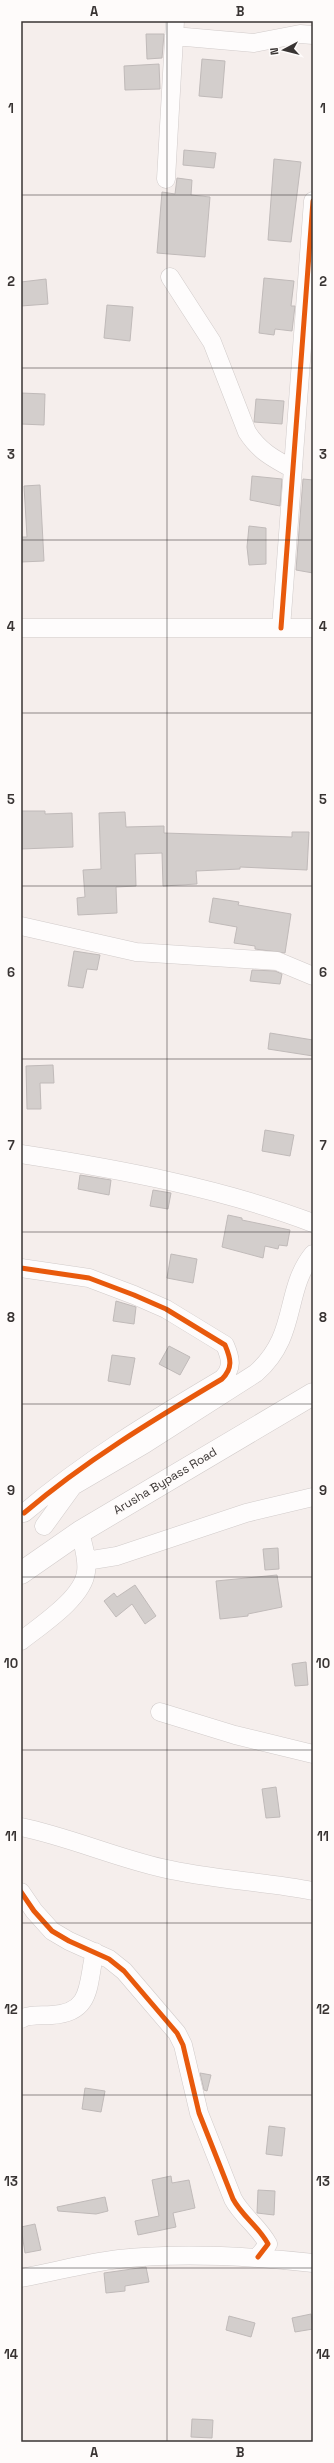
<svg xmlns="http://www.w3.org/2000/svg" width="334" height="2463" font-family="'Space Grotesk',sans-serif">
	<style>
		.building { fill: #d3cecc; stroke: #c0bab9 }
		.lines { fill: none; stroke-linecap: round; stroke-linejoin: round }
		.minor-casing { stroke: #d1cbca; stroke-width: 19 }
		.major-casing { stroke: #d1cbca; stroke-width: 23 }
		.minor { stroke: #fefcfc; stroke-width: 18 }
		.major { stroke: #fefcfc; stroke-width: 22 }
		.cycleway-casing { stroke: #fefbfa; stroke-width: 8 }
		.cycleway { stroke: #e8590c; stroke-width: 5 }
		.grid { fill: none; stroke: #393433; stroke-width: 1; stroke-opacity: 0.55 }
		.labels { text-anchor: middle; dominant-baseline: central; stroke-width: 3; stroke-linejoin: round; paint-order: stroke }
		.street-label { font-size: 12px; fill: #393433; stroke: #fefbfa }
		.neatline { fill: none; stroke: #393433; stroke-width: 1.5 }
		.grid-label { font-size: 13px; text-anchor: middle; font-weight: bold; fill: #393433 }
	</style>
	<rect width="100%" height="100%" fill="#f5eeec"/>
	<!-- building -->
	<path class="building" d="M 146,34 L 164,34 L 162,58 L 147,59 Z
		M 202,59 L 225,61 L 222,98 L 199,96 Z
		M 159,64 L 160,89 L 125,90 L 124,66 Z
		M 184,150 L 216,153 L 214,168 L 183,165 Z
		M 274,159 L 301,162 L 291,242 L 268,240 Z
		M 177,178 L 192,180 L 191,195 L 210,197 L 205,257 L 157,253 L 162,192 L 175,194 Z
		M 264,278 L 294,281 L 291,306 L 295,306 L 292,331 L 275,329 L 274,335 L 259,333 Z
		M 46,279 L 48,304 L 21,306 L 21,282 Z
		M 107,305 L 133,307 L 130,341 L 104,338 Z
		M 21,393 L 45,394 L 44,425 L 21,424 Z
		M 256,399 L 284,401 L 282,424 L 254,422 Z
		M 252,476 L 282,479 L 280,506 L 250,500 Z
		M 303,479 L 313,480 L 313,573 L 296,570 Z
		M 40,485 L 44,561 L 21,562 L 21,537 L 27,537 L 24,486 Z
		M 249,526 L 266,528 L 266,564 L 249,565 L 247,547 Z
		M 21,811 L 45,811 L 45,814 L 72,813 L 73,847 L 21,849 Z
		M 125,812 L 126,827 L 164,826 L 164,833 L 292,837 L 292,832 L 309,832 L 307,870 L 240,867 L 240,869 L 196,871 L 197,884 L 163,886 L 162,853 L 135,854 L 136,886 L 116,887 L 117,913 L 78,915 L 77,898 L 85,897 L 83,870 L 101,869 L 99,813 Z
		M 213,898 L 239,902 L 238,905 L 291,914 L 285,953 L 255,949 L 255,946 L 234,943 L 237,927 L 209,922 Z
		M 74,951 L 100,955 L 97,970 L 87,969 L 83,988 L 68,986 Z
		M 252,970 L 275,971 L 282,974 L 280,984 L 250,981 Z
		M 270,1033 L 313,1040 L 313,1056 L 268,1049 Z
		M 53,1065 L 54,1083 L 40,1083 L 41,1109 L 27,1109 L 26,1066 Z
		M 265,1130 L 294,1135 L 290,1156 L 262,1151 Z
		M 80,1175 L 111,1180 L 109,1195 L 78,1189 Z
		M 153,1190 L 171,1193 L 168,1209 L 150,1206 Z
		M 228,1215 L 242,1218 L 242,1220 L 290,1230 L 287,1246 L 279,1245 L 278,1249 L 265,1246 L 263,1258 L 222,1247 Z
		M 171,1254 L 197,1259 L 193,1283 L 167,1278 Z
		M 116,1301 L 136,1307 L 134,1324 L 113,1321 Z
		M 169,1346 L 190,1357 L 180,1375 L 159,1364 Z
		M 112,1355 L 135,1358 L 130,1385 L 108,1381 Z
		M 278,1548 L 279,1569 L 265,1570 L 263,1549 Z
		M 277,1575 L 282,1607 L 248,1614 L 248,1616 L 220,1619 L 216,1581 Z
		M 135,1585 L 156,1616 L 145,1624 L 132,1604 L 116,1617 L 104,1601 L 114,1593 L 117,1597 Z
		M 306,1662 L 308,1685 L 295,1686 L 292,1664 Z
		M 276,1787 L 280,1817 L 266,1818 L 262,1789 Z
		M 200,2073 L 211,2075 L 207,2091 L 204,2090 Z
		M 85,2088 L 105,2091 L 101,2112 L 82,2109 Z
		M 269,2126 L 285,2128 L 282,2156 L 266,2154 Z
		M 171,2176 L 172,2183 L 189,2180 L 195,2208 L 173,2213 L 176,2227 L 138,2235 L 135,2221 L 159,2216 L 152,2180 Z
		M 258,2190 L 275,2191 L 274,2215 L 257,2213 Z
		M 105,2197 L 108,2211 L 96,2214 L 58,2211 L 57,2207 Z
		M 35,2224 L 41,2250 L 25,2253 L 21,2227 Z
		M 146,2267 L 149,2282 L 125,2286 L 125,2291 L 106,2293 L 104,2273 Z
		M 311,2314 L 313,2329 L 295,2332 L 292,2318 Z
		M 229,2316 L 255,2323 L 251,2337 L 226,2330 Z
		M 192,2419 L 213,2420 L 212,2438 L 191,2437 Z"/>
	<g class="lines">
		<!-- minor casing -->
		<g class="minor-casing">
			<path id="minor" d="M 174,36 L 254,43 L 300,34 L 313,35
				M 166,179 L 175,21
				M 170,277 L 212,342 L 247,432 C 259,451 274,459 293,469
				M 21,628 L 313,628
				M 281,628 L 313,201
				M 21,926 L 136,952 L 277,961 L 313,976
				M 21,1154 C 118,1169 221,1188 313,1223
				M 21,1268 L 89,1278 L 134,1295 L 166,1309 L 225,1345 C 231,1359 233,1368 222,1379 C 153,1420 85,1461 24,1513
				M 44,1526 L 73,1486 L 145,1444 L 256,1373 C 299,1335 283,1291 313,1254
				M 86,1561 L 117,1556 L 246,1513 L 313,1497
				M 21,1641 C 41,1625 83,1598 86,1572 C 88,1559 83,1545 80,1532
				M 160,1712 L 235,1735 L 313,1754
				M 21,1827 C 69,1837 114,1857 162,1868 C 212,1880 263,1881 313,1891
				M 21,1892 L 34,1911 L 52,1931 L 69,1941 L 109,1959 L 124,1971 L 177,2033 L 183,2045 L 199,2113 L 233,2199 C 242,2216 259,2227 268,2244 L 258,2257
				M 21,2019 C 29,2014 42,2016 52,2015 C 94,2013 87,1981 95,1952
				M 21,2278 C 54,2272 86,2263 119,2259 C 184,2252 249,2256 313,2263"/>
		</g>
		<!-- major casing -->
		<g class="major-casing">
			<path id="major" d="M 21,1573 L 80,1532 L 313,1394"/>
		</g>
		<!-- minor -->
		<use href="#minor" class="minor"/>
		<!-- major -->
		<use href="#major" class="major"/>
		<!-- cycleway casing -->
		<g class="cycleway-casing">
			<path id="cycleway" d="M 281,628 L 313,201
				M 21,1268 L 89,1278 L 134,1295 L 166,1309 L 225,1345 C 231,1359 233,1368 222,1379 C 153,1420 85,1461 24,1513
				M 21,1892 L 34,1911 L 52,1931 L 69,1941 L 109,1959 L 124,1971 L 177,2033 L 183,2045 L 199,2113 L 233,2199 C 242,2216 259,2227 268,2244 L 258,2257"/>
		</g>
		<!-- cycleway -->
		<use href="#cycleway" class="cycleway"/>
	</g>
	<!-- grid -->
	<path class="grid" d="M 167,21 L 167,2442M 21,195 L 313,195M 21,368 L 313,368M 21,540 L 313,540M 21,713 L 313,713M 21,886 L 313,886M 21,1059 L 313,1059M 21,1232 L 313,1232M 21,1404 L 313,1404M 21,1577 L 313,1577M 21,1750 L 313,1750M 21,1923 L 313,1923M 21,2095 L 313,2095M 21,2268 L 313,2268"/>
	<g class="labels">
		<!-- street labels -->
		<g class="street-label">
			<text transform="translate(165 1481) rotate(-31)">Arusha Bypass Road</text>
		</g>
	</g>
	<!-- border -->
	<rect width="334" height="2463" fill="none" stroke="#fefbfa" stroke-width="44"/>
	<!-- north arrow -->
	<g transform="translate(284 50) rotate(263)" stroke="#fefbfa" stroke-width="3" paint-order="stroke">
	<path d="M0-3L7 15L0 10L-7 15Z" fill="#393433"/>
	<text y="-6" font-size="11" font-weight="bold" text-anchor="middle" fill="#393433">N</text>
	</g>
	<rect x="22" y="22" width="290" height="2419" class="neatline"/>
	<g class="grid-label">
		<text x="94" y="16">A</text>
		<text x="240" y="16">B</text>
		<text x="11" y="113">1</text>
		<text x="323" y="113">1</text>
		<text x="11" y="286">2</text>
		<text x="323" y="286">2</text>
		<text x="11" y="459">3</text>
		<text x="323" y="459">3</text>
		<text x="11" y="631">4</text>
		<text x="323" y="631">4</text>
		<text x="11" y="804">5</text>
		<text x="323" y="804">5</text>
		<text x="11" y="977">6</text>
		<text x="323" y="977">6</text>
		<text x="11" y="1150">7</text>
		<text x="323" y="1150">7</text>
		<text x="11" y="1322">8</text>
		<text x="323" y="1322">8</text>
		<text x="11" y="1495">9</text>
		<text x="323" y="1495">9</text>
		<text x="11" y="1668">10</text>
		<text x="323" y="1668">10</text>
		<text x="11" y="1841">11</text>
		<text x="323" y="1841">11</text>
		<text x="11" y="2014">12</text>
		<text x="323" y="2014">12</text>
		<text x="11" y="2186">13</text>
		<text x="323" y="2186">13</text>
		<text x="11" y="2359">14</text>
		<text x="323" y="2359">14</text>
		<text x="94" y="2457">A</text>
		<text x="240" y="2457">B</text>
	</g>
</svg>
